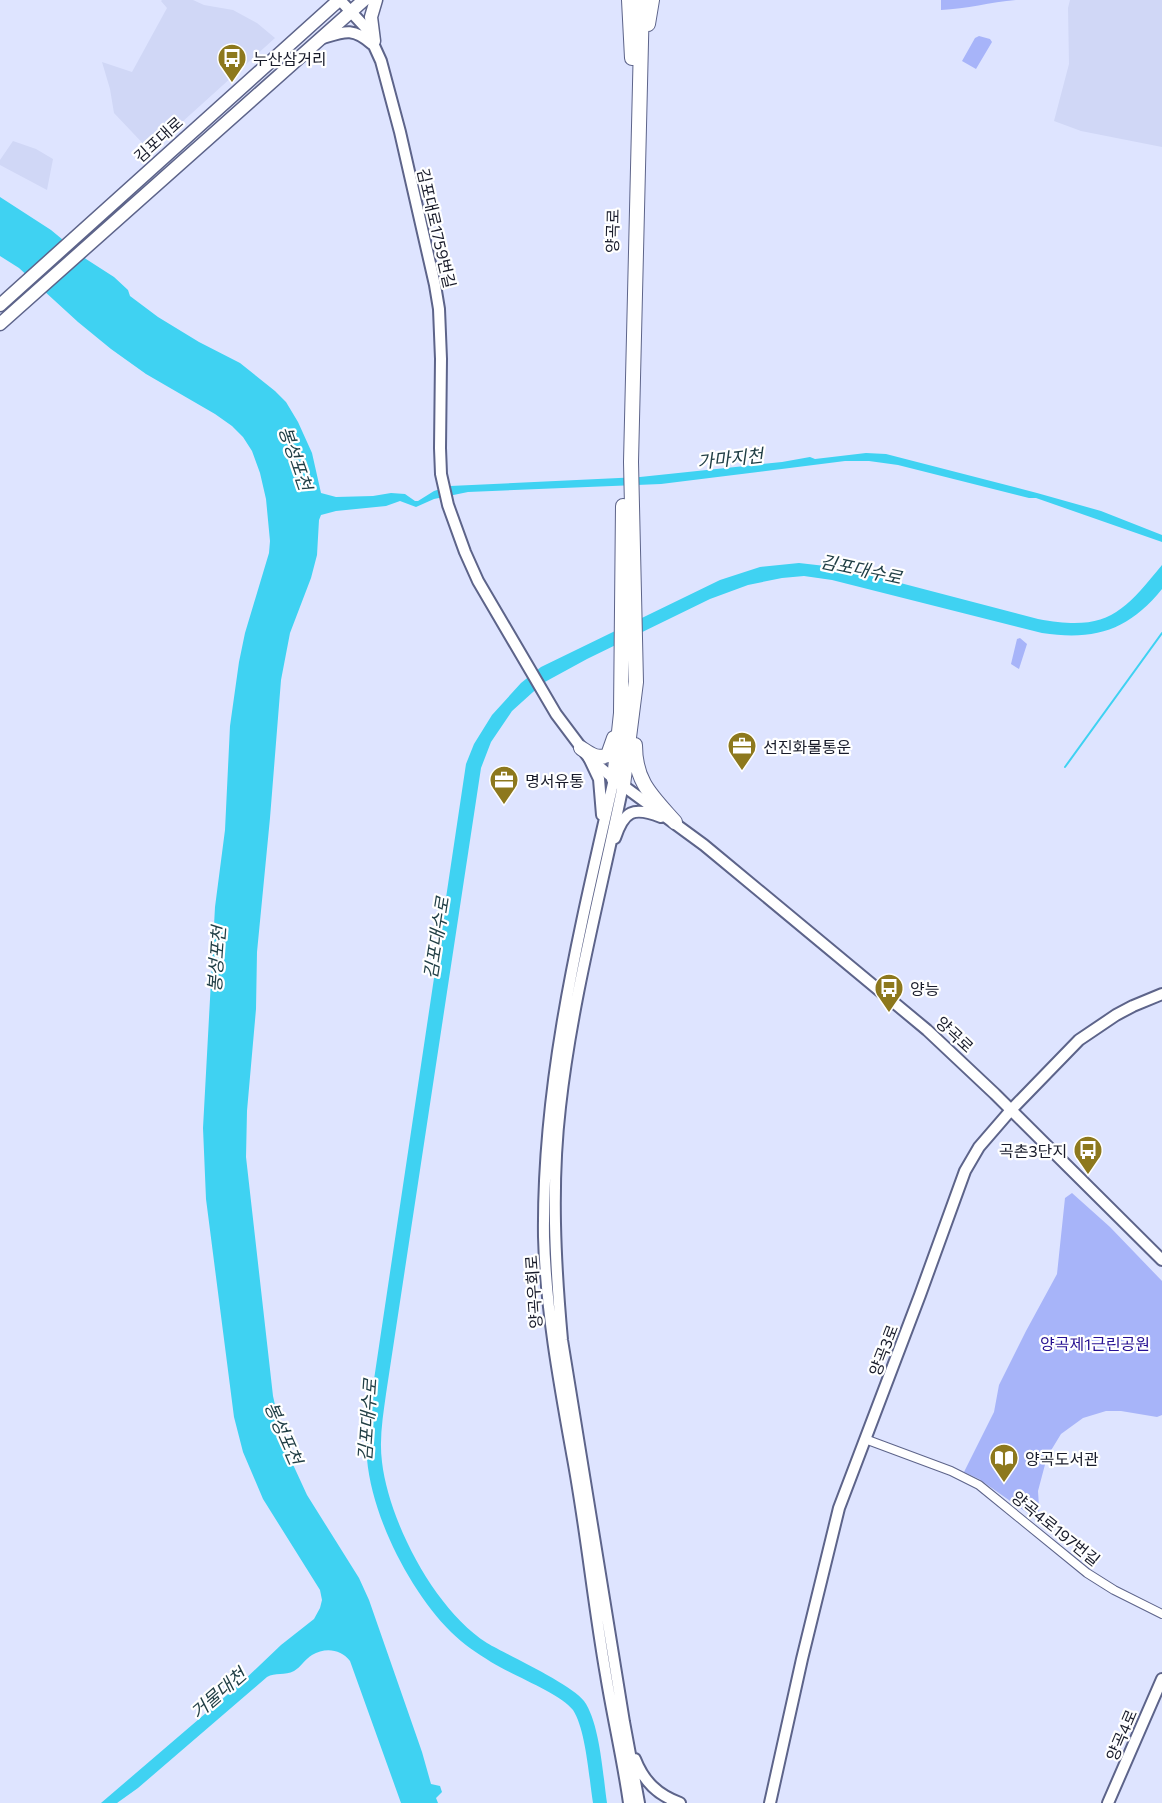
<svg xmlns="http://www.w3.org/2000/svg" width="1162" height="1803" font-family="Commissioner,'Noto Sans KR',sans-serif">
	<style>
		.built { fill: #d0d7f6 }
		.green { fill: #a7b4f9 }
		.water { fill: #3fd2f2 }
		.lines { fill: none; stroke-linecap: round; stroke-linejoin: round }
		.stream { stroke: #3fd2f2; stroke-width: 2 }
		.minor-casing { stroke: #5d648a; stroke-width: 10 }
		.tertiary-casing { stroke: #5d648a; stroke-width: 14 }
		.secondary-casing { stroke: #5d648a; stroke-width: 14 }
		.primary-casing { stroke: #5d648a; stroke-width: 15 }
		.trunk-casing { stroke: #5d648a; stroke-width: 16 }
		.minor { stroke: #fff; stroke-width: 8 }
		.tertiary { stroke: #fff; stroke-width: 10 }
		.secondary { stroke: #fff; stroke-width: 10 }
		.primary { stroke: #fff; stroke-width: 12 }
		.trunk { stroke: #fff; stroke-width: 14 }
		.labels { text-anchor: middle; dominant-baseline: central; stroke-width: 4.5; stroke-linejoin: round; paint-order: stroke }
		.poi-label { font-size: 16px; fill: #181b2a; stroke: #fff; text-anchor: start }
		.street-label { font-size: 16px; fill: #181b2a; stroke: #fff }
		.park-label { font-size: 16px; fill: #261092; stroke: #fff }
		.water-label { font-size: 18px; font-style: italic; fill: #213f46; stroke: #fff }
	</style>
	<rect width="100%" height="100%" fill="#dee4ff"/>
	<!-- built -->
	<path class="built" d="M 162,0 L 193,0 L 204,5 L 233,10 L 257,23 L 275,38 L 150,151 L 114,113 L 110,89 L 102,62 L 132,72 L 167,8 L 161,1 Z
		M 1070,0 L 1162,0 L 1162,147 L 1081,131 L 1054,121 L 1069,64 L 1068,8 Z
		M 13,141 L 36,149 L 53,159 L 47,190 L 0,165 L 0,160 Z"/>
	<!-- green -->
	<path class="green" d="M 941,0 L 1016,0 C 990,2 967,9 941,10 Z
		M 979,36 L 990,39 L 992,42 L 976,69 L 962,61 L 975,38 Z
		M 1020,638 L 1027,644 L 1019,669 L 1011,664 L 1017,639 Z
		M 1072,1193 L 1110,1227 L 1162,1281 L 1162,1415 L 1157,1417 L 1121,1411 L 1106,1411 L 1083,1418 L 1061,1434 L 1047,1457 L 1038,1491 L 1040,1522 L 979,1479 L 964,1472 L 994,1412 L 999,1385 L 1026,1331 L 1057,1274 L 1065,1198 Z"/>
	<!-- water -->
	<path class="water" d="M 0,197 L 51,230 L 86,259 L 114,277 L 128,290 L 130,296 L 158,317 L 199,342 L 240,363 L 275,391 L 286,402 L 298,422 L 312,453 L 321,493 L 336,497 L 373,496 L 391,493 L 405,494 L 415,501 L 418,501 L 434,491 L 450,486 L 640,477 L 782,462 L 810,457 L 815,459 L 866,453 L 886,454 L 1037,493 L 1101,511 L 1162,535 L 1162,542 L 1036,498 L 1029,498 L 898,465 L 869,461 L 845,461 L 661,484 L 468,492 L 434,499 L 416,507 L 400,501 L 386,506 L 336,511 L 321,515 L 319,520 L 317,555 L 311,578 L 290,633 L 281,680 L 270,818 L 257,952 L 256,1009 L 247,1111 L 246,1157 L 273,1396 L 284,1445 L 307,1495 L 359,1578 L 369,1600 L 422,1752 L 431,1784 L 440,1786 L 442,1792 L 436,1798 L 438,1803 L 401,1803 L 350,1661 C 341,1649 325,1647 312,1655 C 305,1659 301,1667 294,1671 C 285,1676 275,1672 267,1677 L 138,1788 L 117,1803 L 101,1803 L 241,1683 L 281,1645 L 314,1619 L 320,1608 L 322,1600 L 320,1590 L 263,1499 L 243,1452 L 234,1417 L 206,1199 L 203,1128 L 215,907 L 225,830 L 230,726 L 239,662 L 245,633 L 269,553 L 270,541 L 266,499 L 260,473 L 252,451 L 243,437 L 232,426 L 215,414 L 146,374 L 111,349 L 78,322 L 19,268 L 0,256 Z
		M 799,563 L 843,568 L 1038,619 C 1106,632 1122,614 1162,565 L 1162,589 C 1129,630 1095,641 1042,633 L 832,580 L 804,576 L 782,578 L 748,585 L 710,599 L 587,659 L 543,683 L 512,711 L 491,742 L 481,768 L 386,1394 C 383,1416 379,1439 382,1462 C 389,1522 435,1610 487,1643 C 509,1656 571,1684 584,1701 C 600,1723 603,1776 607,1803 L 593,1803 C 589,1778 586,1730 573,1710 C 561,1694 510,1674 491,1662 C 477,1653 463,1644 451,1632 C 410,1591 372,1517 367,1459 C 366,1443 367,1428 369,1413 L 466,764 L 474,744 L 492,715 L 521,683 L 541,667 L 720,580 L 760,567 Z"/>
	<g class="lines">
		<!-- stream -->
		<path class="stream" d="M 1065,767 L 1162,633"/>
		<!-- minor casing -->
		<g class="minor-casing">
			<path id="minor" d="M 865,1439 L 951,1471 L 979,1485 L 1087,1573 L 1114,1590 L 1162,1614"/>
		</g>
		<!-- tertiary casing -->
		<g class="tertiary-casing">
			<path id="tertiary" d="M 340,0 L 366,28 L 381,61 L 400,132 L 435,285 L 439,309 L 441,359 L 440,448 L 441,474 L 448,505 L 465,552 L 478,581 L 556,714 L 589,758 L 614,779 L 704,845 L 927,1030 L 995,1094 L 1162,1260
				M 320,39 C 343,32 352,26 372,44
				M 615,838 C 624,811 633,806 661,817
				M 770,1803 L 802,1659 L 839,1508 L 920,1295 L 965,1171 L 979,1147 L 1011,1110 L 1079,1040 L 1116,1015 L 1133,1006 L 1162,994
				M 1108,1803 L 1162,1679"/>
		</g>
		<!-- secondary casing -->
		<g class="secondary-casing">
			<path id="secondary" d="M 589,758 L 599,779 L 602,815
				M 614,779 C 580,929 542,1081 544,1237 C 546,1310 559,1381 572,1453 C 586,1527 593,1601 606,1675 C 613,1718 623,1760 629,1803
				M 623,785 C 601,892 572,999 560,1107 C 551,1184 555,1263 562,1340 L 624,1722 L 639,1803
				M 635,1759 C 644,1782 658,1795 680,1803"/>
		</g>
		<!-- primary casing -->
		<g class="primary-casing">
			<path id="primary" d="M 374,41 L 371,17 L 376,0
				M 0,305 L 339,0
				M 0,324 L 364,0"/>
		</g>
		<!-- trunk casing -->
		<g class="trunk-casing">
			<path id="trunk" d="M 629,0 L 632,58
				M 648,24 L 652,0
				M 635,745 C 635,782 652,796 675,822
				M 581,748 C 590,754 597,760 608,755 L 614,738
				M 614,779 L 621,713 L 623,506
				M 623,785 L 636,682 L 631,462 L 642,0"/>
		</g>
		<!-- minor -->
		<use href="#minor" class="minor"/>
		<!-- tertiary -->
		<use href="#tertiary" class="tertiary"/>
		<!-- secondary -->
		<use href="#secondary" class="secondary"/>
		<!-- primary -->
		<use href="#primary" class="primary"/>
		<!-- trunk -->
		<use href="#trunk" class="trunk"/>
	</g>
	<!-- icons -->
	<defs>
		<g id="bus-pin" transform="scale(1.5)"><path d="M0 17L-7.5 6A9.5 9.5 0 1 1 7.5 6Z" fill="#8d781d" stroke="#fff"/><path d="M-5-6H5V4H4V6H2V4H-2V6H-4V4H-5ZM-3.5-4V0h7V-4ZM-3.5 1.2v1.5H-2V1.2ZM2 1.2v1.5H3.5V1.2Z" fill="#fff"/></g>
		<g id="office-pin" transform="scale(1.5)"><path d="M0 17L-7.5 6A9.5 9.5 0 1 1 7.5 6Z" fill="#8d781d" stroke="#fff"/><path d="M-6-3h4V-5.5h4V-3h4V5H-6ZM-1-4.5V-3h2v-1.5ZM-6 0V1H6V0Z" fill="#fff"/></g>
		<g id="library-pin" transform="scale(1.5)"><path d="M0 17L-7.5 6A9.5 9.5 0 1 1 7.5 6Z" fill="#8d781d" stroke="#fff"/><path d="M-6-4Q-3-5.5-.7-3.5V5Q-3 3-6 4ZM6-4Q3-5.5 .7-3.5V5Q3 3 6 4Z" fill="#fff"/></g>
	</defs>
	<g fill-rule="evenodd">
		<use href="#bus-pin" x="232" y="58"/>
		<use href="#office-pin" x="742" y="746"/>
		<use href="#office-pin" x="504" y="780"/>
		<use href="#bus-pin" x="889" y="988"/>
		<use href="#bus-pin" x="1088" y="1150"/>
		<use href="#library-pin" x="1004" y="1458"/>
	</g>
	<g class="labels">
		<!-- poi labels -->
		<g class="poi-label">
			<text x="253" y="58">누산삼거리</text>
			<text x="763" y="746">선진화물통운</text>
			<text x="525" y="780">명서유통</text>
			<text x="910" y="988">양능</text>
			<text x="1067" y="1150" text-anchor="end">곡촌3단지</text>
			<text x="1025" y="1458">양곡도서관</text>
		</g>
		<!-- street labels -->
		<g class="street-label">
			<text transform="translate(158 139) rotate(-42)">김포대로</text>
			<text transform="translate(437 228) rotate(77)">김포대로1759번길</text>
			<text transform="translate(612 231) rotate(-89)">양곡로</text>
			<text transform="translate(955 1034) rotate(43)">양곡로</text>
			<text transform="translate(533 1292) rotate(-94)">양곡우회로</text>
			<text transform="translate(883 1350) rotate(-69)">양곡3로</text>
			<text transform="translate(1056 1528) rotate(39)">양곡4로197번길</text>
			<text transform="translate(1121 1735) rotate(-67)">양곡4로</text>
		</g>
		<!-- park labels -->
		<g class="park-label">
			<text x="1095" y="1343">양곡제1근린공원</text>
		</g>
		<!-- water labels -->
		<g class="water-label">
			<text transform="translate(296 458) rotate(71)">봉성포천</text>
			<text transform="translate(730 458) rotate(-6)">가마지천</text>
			<text transform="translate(861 569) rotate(12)">김포대수로</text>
			<text transform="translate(436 938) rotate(-81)">김포대수로</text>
			<text transform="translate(216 959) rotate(-86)">봉성포천</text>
			<text transform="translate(367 1420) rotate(-86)">김포대수로</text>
			<text transform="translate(284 1433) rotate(66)">봉성포천</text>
			<text transform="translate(218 1693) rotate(-41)">거물대천</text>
		</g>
	</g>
</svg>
